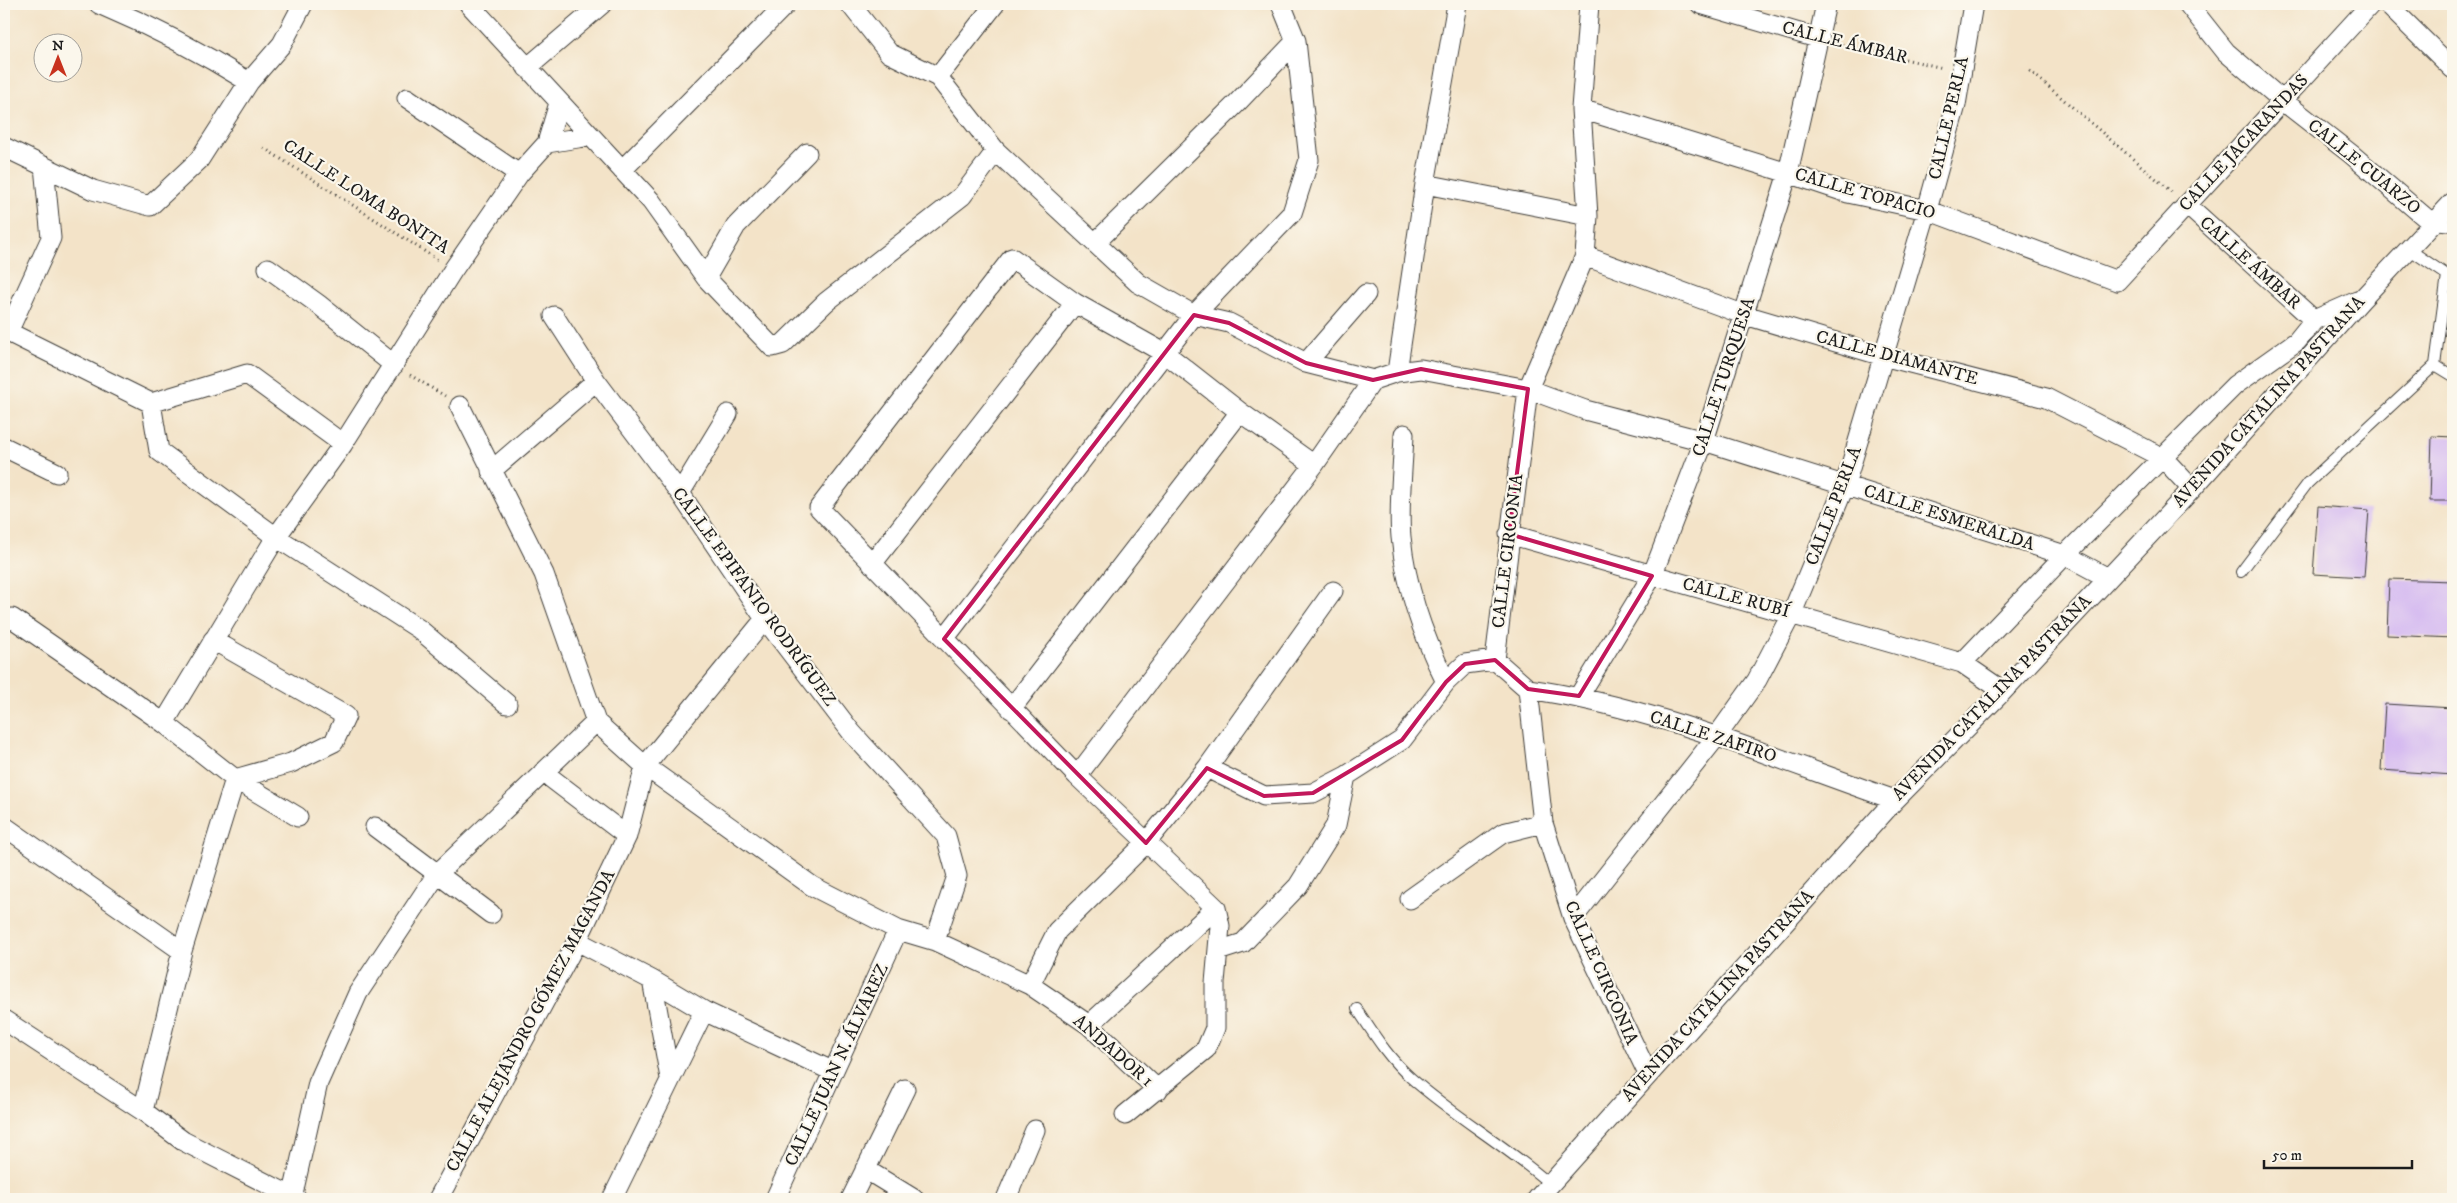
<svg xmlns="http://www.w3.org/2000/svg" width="2457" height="1203" font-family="'IM FELL DW Pica',serif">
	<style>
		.building { fill: #d2b5f1 }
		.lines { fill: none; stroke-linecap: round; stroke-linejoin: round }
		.lane-casing { stroke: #3c3a36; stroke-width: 12 }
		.street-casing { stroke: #3c3a36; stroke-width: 21 }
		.path { stroke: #3c3a36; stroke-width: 3; stroke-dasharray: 1 4; stroke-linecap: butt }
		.lane { stroke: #fff; stroke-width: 10 }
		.street { stroke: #fff; stroke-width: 19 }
		.marked { fill: none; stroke: #c2185b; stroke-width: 4; stroke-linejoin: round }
		.labels { text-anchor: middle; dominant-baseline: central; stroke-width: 4.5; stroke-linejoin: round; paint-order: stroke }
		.street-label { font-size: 18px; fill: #1c1c1c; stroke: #fbf7ec }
	</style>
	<rect width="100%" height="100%" fill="#fbf7ec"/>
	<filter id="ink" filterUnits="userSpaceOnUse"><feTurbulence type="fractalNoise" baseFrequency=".02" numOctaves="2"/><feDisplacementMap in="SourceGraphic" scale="10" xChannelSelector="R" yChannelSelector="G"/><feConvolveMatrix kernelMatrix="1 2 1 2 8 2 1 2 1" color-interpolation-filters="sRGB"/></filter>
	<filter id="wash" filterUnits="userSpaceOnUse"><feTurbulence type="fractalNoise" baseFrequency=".0096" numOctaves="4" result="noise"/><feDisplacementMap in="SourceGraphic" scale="20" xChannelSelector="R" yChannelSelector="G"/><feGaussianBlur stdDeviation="1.12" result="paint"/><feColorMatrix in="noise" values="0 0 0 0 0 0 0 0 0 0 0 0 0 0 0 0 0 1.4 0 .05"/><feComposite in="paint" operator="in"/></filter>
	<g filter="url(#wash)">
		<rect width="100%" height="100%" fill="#f3e3c8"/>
		<g id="blocks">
			<!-- building -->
			<path class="building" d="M 2432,436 L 2453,437 L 2453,501 L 2430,501 Z
				M 2318,506 L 2369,510 L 2364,577 L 2313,574 Z
				M 2389,579 L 2453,581 L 2453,638 L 2387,635 Z
				M 2385,704 L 2453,708 L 2453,775 L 2381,770 Z"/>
		</g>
	</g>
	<g filter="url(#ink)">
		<use href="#blocks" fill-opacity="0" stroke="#3c3a36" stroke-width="1"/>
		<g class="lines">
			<!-- lane casing -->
			<g class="lane-casing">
				<path id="lane" d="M 2433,224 L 2453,226
					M 2435,365 L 2453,376
					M 2241,572 L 2308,483 L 2435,365 L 2447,275 L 2410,250
					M 1357,1009 C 1373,1033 1388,1058 1411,1078 C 1455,1117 1507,1146 1551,1185"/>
			</g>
			<!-- street casing -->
			<g class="street-casing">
				<path id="street" d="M 99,4 C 151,26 201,52 249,82
					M 469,4 L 651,201 L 706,278 L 772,347 L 783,344 L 826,302 L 962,196 L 996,151
					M 850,4 L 889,53 L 938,77 L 996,151 L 1138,283 L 1194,315 L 1229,323 L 1306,363 L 1373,380 L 1397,372 L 1421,369 L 1528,389 L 1585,410 L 1704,441 L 2065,555 L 2108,578
					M 1589,4 L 1581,109 L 1588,216 L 1585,256 L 1528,389 L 1495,660 L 1528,689 L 1543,823 L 1573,918 L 1648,1074
					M 1700,4 L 1820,39
					M 2188,4 L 2226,52 L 2283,101 L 2351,154 L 2433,224
					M 2387,4 L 2453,69
					M 527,68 L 602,4
					M 938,77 L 995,4
					M 407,98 L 519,174
					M 1581,109 L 1788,173 L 1848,193 L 1927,210 L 2117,281 L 2371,4
					M 547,143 L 590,136
					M 4,147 L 93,190 L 150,206 L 199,160 L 249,82 L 282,44 L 303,4
					M 622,170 L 786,4
					M 1425,184 L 1588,216
					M 2187,205 L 2314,320
					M 1095,243 L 1236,104 L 1296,41
					M 1585,256 L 1745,315 L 1883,356 L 2046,398 L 2163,458 L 2192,489
					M 268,268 L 318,304 L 394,365
					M 706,278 L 736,226 L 807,153
					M 554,316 L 596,381 L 680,493 L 765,619 L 852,733 L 946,836 L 957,876 L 935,941
					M 4,330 L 151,403 L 159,451 L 276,537 L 419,629 L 507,704
					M 8,332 L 51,238 L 44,166
					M 1306,363 L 1366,294
					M 1397,372 L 1425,184 L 1457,4
					M 151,403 L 247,374 L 343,444 L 276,537 L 164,723 L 235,779 L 298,817
					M 460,406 L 544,574 L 596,722 L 645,766 L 812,886 L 898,930 L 935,941 L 1030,985 L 1089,1025 L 1158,1090
					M 1404,434 C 1403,467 1398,505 1401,537 C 1406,588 1423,636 1446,682
					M 343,444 L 453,270 L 519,174 L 547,143 L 559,103
					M 4,447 L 57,473
					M 491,471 L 596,381
					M 680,493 L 728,414
					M 1509,534 L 1962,663
					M 872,564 L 1075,303
					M 4,621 L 12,618 L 164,723
					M 944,639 L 1194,315 L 1292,213 L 1309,160 L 1296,41 L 1281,4
					M 1528,689 C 1655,707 1774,758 1895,800
					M 2003,691 L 1962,663 L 2065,555 L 2235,385 L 2297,341 L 2314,320 L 2357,301
					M 1579,696 L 1652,576 L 1704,441 L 1788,173 L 1826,4
					M 1011,709 L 1240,412
					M 1207,768 L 1264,796 L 1313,793 L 1346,776 L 1402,740 L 1446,682 L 1465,664 L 1495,660
					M 543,772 L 627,836
					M 1077,776 L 1314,465 L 1373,380
					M 4,826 L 182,951
					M 375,827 L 491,914
					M 1410,899 L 1503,833 L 1543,823
					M 1573,918 L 1717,736 L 1757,680 L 1792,613 L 1845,485 L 1927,210 L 1956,105 L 1973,4
					M 577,941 L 652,980 L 704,1011 L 832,1071
					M 1218,951 L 1243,943 L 1298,886 L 1336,825 L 1346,776
					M 652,980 L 670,1078
					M 1030,985 L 1057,931 L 1146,843 L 1207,768 L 1333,591
					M 4,1020 L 143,1111 L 183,1141 L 297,1199
					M 1089,1025 L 1216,908
					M 143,1111 L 182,951 L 235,779 L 291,763 L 334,742 L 346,716 L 213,640
					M 1125,1115 L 1206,1049 L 1215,1028 L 1215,983 L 1220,926 L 1216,908 L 1077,776 L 819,508 L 1012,258 L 1075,303 L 1166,354 L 1240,412 L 1314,465
					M 865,1169 L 914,1199
					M 292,1198 L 318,1083 L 358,993 L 437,874 L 596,722
					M 438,1199 L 577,941 L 627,836 L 645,766 L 765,619
					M 612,1199 L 704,1011
					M 775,1199 L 898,930
					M 851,1199 L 905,1089
					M 1006,1199 L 1035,1130
					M 1537,1199 L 1895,800 L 2003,691 L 2192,489 L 2362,299 L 2453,202"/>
			</g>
			<!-- path -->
			<path class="path" d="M 1837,43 L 1943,68
				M 2030,71 L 2174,194
				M 264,148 L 438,260
				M 410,375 L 445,396
				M 1115,1195 L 1116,1199"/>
			<!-- lane -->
			<use href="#lane" class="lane"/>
			<!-- street -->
			<use href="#street" class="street"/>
		</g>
	</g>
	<!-- marked area -->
	<path class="marked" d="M 1194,315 L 1229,323 L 1306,363 L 1373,380 L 1421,369 L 1528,389 L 1509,534 L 1652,576 L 1579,696 L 1528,689 L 1495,660 L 1465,664 L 1446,682 L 1402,740 L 1313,793 L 1264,796 L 1207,768 L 1146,843 L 944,639 Z"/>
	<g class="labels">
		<!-- street labels -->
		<g class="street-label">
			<text transform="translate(1845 43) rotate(14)">CALLE ÁMBAR</text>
			<text transform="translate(1949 118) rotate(-77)">CALLE PERLA</text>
			<text transform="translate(2244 143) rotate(-47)">CALLE JACARANDAS</text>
			<text transform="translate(2364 167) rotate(39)">CALLE CUARZO</text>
			<text transform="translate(1865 194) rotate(16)">CALLE TOPACIO</text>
			<text transform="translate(366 197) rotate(33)">CALLE LOMA BONITA</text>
			<text transform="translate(2250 263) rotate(42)">CALLE ÁMBAR</text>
			<text transform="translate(1897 358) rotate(15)">CALLE DIAMANTE</text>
			<text transform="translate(1724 377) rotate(-72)">CALLE TURQUESA</text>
			<text transform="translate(2269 402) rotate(-48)">AVENIDA CATALINA PASTRANA</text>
			<text transform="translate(1834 506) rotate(-69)">CALLE PERLA</text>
			<text transform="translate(1949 518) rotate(18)">CALLE ESMERALDA</text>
			<text transform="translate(1508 551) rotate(-83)">CALLE CIRCONIA</text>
			<text transform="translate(754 597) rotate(54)">CALLE EPIFANIO RODRÍGUEZ</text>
			<text transform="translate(1736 598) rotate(15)">CALLE RUBÍ</text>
			<text transform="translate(1992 698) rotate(-46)">AVENIDA CATALINA PASTRANA</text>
			<text transform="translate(1713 737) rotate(18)">CALLE ZAFIRO</text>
			<text transform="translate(1601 973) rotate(66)">CALLE CIRCONIA</text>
			<text transform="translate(1718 996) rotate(-48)">AVENIDA CATALINA PASTRANA</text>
			<text transform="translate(531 1021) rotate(-62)">CALLE ALEJANDRO GÓMEZ MAGANDA</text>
			<text transform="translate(1113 1051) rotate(41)">ANDADOR 1</text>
			<text transform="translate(837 1065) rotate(-65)">CALLE JUAN N. ÁLVAREZ</text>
		</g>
	</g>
	<!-- margin -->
	<rect width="2457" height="1203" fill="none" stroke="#fbf7ec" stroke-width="20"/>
	<!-- north arrow -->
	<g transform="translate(58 58)"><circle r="24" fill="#fbf7ec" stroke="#a29f99"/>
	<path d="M0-4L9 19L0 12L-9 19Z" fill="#c8321e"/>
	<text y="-8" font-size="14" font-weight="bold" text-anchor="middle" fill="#1c1c1c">N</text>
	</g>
	<!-- scale -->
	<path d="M2264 1160v8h148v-8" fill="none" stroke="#1c1c1c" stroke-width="2.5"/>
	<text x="2272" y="1160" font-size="15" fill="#1c1c1c" stroke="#fbf7ec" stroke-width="4" paint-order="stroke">50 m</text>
</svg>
